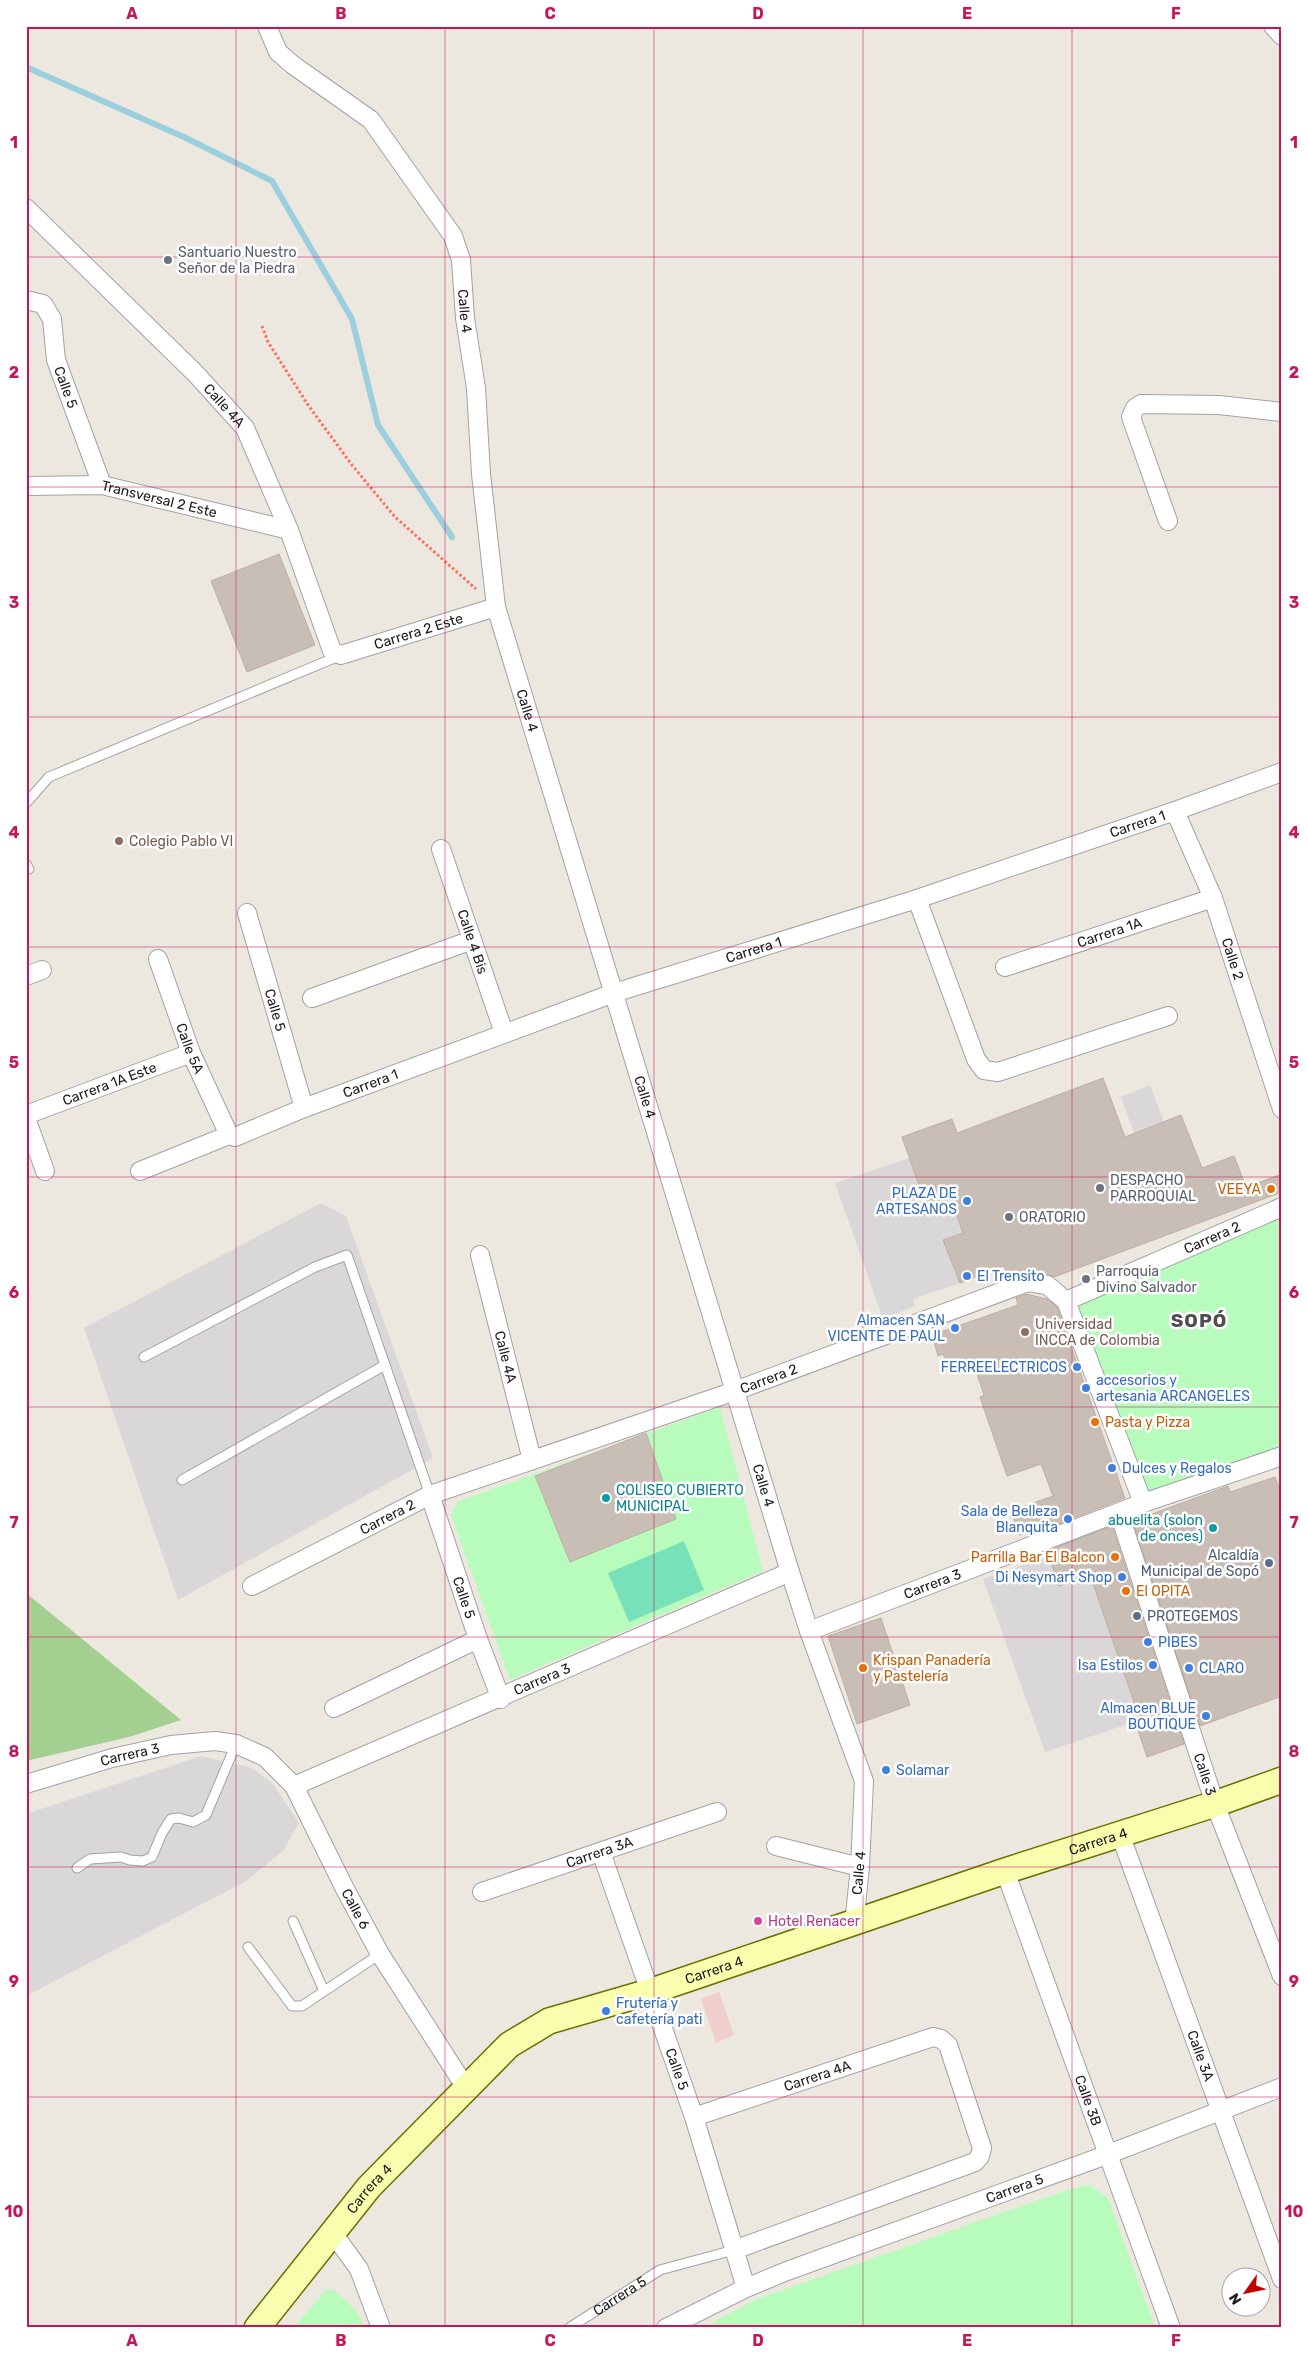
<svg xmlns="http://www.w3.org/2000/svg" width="1308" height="2354" font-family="Rubik,sans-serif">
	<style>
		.residential { fill: #d9d7d7 }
		.commercial { fill: #f0cecc }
		.forest { fill: #a3cf91 }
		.park { fill: #b7fcbd }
		.pitch { fill: #77e2b9 }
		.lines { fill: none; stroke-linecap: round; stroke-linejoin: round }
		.stream { stroke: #9ccfde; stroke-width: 6 }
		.building { fill: #c9beb5; stroke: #bfaea1 }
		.lane-casing { stroke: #a2a2a2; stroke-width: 11 }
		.street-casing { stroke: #a2a2a2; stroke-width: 20 }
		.secondary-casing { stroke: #677300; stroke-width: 28 }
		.path { stroke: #ff6e5e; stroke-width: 3; stroke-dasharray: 2.5 2.5; stroke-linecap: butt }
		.lane { stroke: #fff; stroke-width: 9 }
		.street { stroke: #fff; stroke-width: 18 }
		.secondary { stroke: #f9fdae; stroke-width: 25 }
		.grid { fill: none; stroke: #c2185b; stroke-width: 1; stroke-opacity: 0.55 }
		.worship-dot { fill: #6b7280; stroke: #fff; stroke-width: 2 }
		.education-dot { fill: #8d6e63; stroke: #fff; stroke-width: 2 }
		.food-dot { fill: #e8710a; stroke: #fff; stroke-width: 2 }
		.shop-dot { fill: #3f7fe0; stroke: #fff; stroke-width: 2 }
		.culture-dot { fill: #0f9aa8; stroke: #fff; stroke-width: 2 }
		.service-dot { fill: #5c6f8a; stroke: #fff; stroke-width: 2 }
		.hotel-dot { fill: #d1479c; stroke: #fff; stroke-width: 2 }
		.labels { text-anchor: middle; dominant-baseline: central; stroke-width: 5; stroke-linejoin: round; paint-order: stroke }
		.worship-label { font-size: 14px; fill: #5b616d; stroke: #fff; text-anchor: start }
		.street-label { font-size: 14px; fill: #1b1b1b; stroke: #fff }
		.education-label { font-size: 14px; fill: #785e54; stroke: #fff; text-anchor: start }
		.food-label { font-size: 14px; fill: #c56008; stroke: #fff; text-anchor: start }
		.shop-label { font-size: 14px; fill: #366cbe; stroke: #fff; text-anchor: end }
		.culture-label { font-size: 14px; fill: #0d838f; stroke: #fff; text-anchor: start }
		.service-label { font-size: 14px; fill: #4e5e75; stroke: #fff; text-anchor: end }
		.hotel-label { font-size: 14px; fill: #b23c85; stroke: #fff; text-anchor: start }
		.district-label { font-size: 19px; font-weight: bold; letter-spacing: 1px; fill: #4e4e4e; stroke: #fff }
		.neatline { fill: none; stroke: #c2185b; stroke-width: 2 }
		.grid-label { font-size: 16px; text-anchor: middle; font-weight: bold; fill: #c2185b }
	</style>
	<rect width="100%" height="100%" fill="#ede8df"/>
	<!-- residential -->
	<path class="residential" d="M 1150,1085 L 1164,1122 L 1134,1133 L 1121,1097 Z
		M 909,1158 L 926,1205 L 950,1197 L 963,1233 L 944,1240 L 960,1283 L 913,1299 L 915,1306 L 883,1319 L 835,1183 Z
		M 321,1203 L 346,1216 L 433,1458 L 178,1600 L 84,1328 Z
		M 1049,1556 L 1059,1586 L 1090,1575 L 1140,1720 L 1045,1752 L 983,1579 Z
		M 201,1756 L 252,1768 L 273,1784 L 299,1823 L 283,1851 L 246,1881 L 26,1996 L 26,1814 Z"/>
	<!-- commercial -->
	<path class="commercial" d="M 719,1992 L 734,2035 L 716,2043 L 701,1999 Z"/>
	<!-- forest -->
	<path class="forest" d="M 26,1593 L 181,1720 L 129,1737 L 26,1761 Z"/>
	<!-- park -->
	<path class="park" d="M 1282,1207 L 1282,1456 L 1143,1503 L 1066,1301 Z
		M 720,1407 L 763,1571 L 510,1680 L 451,1515 L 457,1502 Z
		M 1090,2185 L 1108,2198 L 1155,2328 L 702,2328 L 757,2299 L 1067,2190 Z
		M 332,2289 C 346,2300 359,2311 365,2328 L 293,2328 L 326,2290 Z"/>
	<!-- pitch -->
	<path class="pitch" d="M 684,1541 L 704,1590 L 629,1622 L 608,1573 Z"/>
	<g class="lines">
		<!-- stream -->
		<path class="stream" d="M 26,67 L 186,138 L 272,181 L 352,319 L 378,425 L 452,537"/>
	</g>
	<!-- building -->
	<path class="building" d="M 279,554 L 315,645 L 247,672 L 211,581 Z
		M 1103,1078 L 1125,1137 L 1181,1115 L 1202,1168 L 1234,1156 L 1246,1187 L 1282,1174 L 1282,1192 L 1054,1277 L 1029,1271 L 1009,1278 L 1004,1266 L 960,1283 L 943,1240 L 963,1233 L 950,1197 L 926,1205 L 902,1137 L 952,1119 L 957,1133 Z
		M 1026,1294 L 1047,1299 L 1057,1307 L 1125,1498 L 1040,1531 L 1039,1529 L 1019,1535 L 1011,1511 L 1053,1496 L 1041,1464 L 1007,1476 L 980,1397 L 984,1395 L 972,1359 L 948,1367 L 943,1354 L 938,1356 L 932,1335 L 1018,1305 L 1016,1298 Z
		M 646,1433 L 676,1519 L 570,1562 L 535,1476 Z
		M 1275,1477 L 1282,1495 L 1282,1696 L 1200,1726 L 1132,1519 L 1133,1521 L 1228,1486 L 1230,1492 Z
		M 1112,1526 L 1184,1744 L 1147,1757 L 1138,1730 L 1143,1728 L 1090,1575 L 1059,1586 L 1047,1551 Z
		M 881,1618 L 910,1705 L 857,1724 L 828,1636 Z"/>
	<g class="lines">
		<!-- lane casing -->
		<g class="lane-casing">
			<g id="lane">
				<path d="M 26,803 L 49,777 L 339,656"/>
				<path d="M 26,864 L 29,869"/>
				<path d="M 144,1357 L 315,1267 L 347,1255 L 430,1495"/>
				<path d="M 182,1480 L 385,1365"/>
				<path d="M 77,1868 L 90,1859 L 121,1857 L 130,1860 L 143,1861 L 152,1857 L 162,1833 L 171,1819 L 179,1818 L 193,1822 L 206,1815 L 236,1744"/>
				<path d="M 293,1921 L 324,1991"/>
				<path d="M 248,1947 L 292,2006 L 302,2006 L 380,1954"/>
				<path id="s1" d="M 569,2328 L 660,2270 L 734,2250"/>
			</g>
		</g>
		<!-- street casing -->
		<g class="street-casing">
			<g id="street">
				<path id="s2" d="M 267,26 L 278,52 L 293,65 L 371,120 L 453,236 L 461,260 L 465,318 L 476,388 L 481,474 L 496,607 L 790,1572 L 809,1631 L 864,1781 L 860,1867 L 854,1924"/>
				<path d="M 1273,26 L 1282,36"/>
				<path id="s3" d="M 26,208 L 195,373 L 245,428 L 289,530 L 332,651 L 341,655 L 496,607"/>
				<path id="s4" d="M 26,300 L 43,304 L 52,319 L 56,360 L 102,485"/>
				<path id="s5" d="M 26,486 L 102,485 L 289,530"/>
				<path d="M 1168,521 L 1131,417 L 1135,408 L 1141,404 L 1219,405 L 1282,412"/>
				<path id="s6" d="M 1175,811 L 1213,898 L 1282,1109"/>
				<path id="s7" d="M 441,849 L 504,1033"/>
				<path d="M 917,899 L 976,1059 L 984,1070 L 998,1072 L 1168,1016"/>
				<path id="s8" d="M 247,913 L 304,1108"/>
				<path id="s9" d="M 158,959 L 191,1053 L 229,1135"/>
				<path id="s10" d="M 1005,967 L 1213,898"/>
				<path d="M 26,976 L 42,970"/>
				<path d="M 312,998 L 472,940"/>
				<path id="s11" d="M 26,1115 L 191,1053"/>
				<path d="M 26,1118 L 45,1171"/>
				<path id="s12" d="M 229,1135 L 235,1137 L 304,1108 L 614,993 L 917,899 L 1175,811 L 1282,772"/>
				<path d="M 140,1171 L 229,1135"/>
				<path id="s13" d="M 480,1255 L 532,1460"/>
				<path d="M 1066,1301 L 1143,1503"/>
				<path id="s14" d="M 430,1495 L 478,1639 L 501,1699"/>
				<path id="s15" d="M 1119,1513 L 1215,1804 L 1282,1976"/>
				<path id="s16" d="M 252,1586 L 430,1495 L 735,1391 L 1028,1282 L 1047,1285 L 1066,1301 L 1282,1207"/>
				<path id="s17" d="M 809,1631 L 1143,1503 L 1282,1456"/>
				<path d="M 334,1708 L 478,1639"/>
				<path id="s18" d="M 26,1784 L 112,1758 L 171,1745 L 215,1741 L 236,1744 L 265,1757 L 294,1786 L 345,1889 L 380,1954 L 466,2088"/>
				<path id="s19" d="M 294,1786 L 790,1572"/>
				<path id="s20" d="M 1120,1834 L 1282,2279"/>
				<path d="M 776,1846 L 860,1867"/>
				<path id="s21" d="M 601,1852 L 694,2117 L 746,2288"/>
				<path id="s22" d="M 1005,1871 L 1171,2328"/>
				<path id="s23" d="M 482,1892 L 717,1812"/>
				<path id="s24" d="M 694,2117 L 933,2037 L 941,2039 L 948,2045 L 982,2148 L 980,2156 L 975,2162 L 734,2250"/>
				<path d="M 332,2232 L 359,2269 L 381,2328"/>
				<path id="s25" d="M 666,2328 L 746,2288 L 787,2271 L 1109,2154 L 1282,2087"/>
			</g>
		</g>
		<!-- secondary casing -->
		<g class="secondary-casing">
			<g id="secondary">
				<path id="s26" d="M 257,2328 L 369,2187 L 509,2045 L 549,2021 L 649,1992 L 1005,1871 L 1215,1804 L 1282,1780"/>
			</g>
		</g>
		<!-- path -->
		<path class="path" d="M 262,326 L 268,342 L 308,405 L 352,465 L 395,517 L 476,589"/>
		<!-- lane -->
		<use href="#lane" class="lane"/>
		<!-- street -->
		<use href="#street" class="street"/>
		<!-- secondary -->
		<use href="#secondary" class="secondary"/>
	</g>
	<!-- grid -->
	<path class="grid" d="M 236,26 L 236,2328M 445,26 L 445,2328M 654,26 L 654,2328M 863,26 L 863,2328M 1072,26 L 1072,2328M 26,257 L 1282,257M 26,487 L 1282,487M 26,717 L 1282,717M 26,947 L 1282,947M 26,1177 L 1282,1177M 26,1407 L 1282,1407M 26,1637 L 1282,1637M 26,1867 L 1282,1867M 26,2097 L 1282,2097"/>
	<!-- markers -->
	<g class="worship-dot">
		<circle cx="168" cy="260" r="5"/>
		<circle cx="1100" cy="1188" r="5"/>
		<circle cx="1009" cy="1217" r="5"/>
		<circle cx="1086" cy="1279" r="5"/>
	</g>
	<g class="education-dot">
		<circle cx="119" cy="841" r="5"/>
		<circle cx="1025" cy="1332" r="5"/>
	</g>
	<g class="food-dot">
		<circle cx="1271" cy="1189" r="5"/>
		<circle cx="1095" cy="1422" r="5"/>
		<circle cx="1115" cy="1557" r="5"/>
		<circle cx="1126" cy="1591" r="5"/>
		<circle cx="863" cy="1668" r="5"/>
	</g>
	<g class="shop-dot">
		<circle cx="967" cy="1201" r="5"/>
		<circle cx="967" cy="1276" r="5"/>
		<circle cx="955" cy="1328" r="5"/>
		<circle cx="1077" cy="1367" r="5"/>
		<circle cx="1086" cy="1388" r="5"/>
		<circle cx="1112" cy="1468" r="5"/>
		<circle cx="1068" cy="1519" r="5"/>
		<circle cx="1122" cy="1577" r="5"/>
		<circle cx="1148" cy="1642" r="5"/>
		<circle cx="1153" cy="1665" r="5"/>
		<circle cx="1189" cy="1668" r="5"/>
		<circle cx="1206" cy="1716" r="5"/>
		<circle cx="886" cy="1770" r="5"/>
		<circle cx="606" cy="2011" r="5"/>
	</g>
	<g class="culture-dot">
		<circle cx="606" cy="1498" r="5"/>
		<circle cx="1213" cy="1528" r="5"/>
	</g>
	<g class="service-dot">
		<circle cx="1269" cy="1563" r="5"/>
		<circle cx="1137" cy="1616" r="5"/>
	</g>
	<circle class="hotel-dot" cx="758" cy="1921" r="5"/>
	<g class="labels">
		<!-- worship labels -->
		<g class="worship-label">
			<text x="178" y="252">Santuario Nuestro<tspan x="178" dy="16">Señor de la Piedra</tspan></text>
			<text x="1110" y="1180">DESPACHO<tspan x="1110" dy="16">PARROQUIAL</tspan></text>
			<text x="1019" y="1217">ORATORIO</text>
			<text x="1096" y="1271">Parroquia<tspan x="1096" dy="16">Divino Salvador</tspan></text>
		</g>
		<!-- street labels -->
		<g class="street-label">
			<text stroke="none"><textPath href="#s2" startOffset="362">Calle 4</textPath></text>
			<text stroke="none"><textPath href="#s4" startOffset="105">Calle 5</textPath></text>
			<text stroke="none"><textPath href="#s3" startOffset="280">Calle 4A</textPath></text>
			<text stroke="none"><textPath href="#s5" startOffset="135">Transversal 2 Este</textPath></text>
			<text stroke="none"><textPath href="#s3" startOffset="641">Carrera 2 Este</textPath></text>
			<text stroke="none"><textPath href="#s2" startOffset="768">Calle 4</textPath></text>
			<text stroke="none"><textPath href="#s12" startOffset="962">Carrera 1</textPath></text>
			<text stroke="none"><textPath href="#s10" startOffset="110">Carrera 1A</textPath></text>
			<text stroke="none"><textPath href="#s7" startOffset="98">Calle 4 Bis</textPath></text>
			<text stroke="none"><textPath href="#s12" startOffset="558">Carrera 1</textPath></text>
			<text stroke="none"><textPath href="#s6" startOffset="159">Calle 2</textPath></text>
			<text stroke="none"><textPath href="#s8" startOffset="101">Calle 5</textPath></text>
			<text stroke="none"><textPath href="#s9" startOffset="95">Calle 5A</textPath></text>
			<text stroke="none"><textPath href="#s12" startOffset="152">Carrera 1</textPath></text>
			<text stroke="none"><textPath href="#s11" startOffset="89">Carrera 1A Este</textPath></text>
			<text stroke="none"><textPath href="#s2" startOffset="1172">Calle 4</textPath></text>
			<text stroke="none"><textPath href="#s16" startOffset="1038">Carrera 2</textPath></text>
			<text stroke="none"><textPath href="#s13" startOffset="105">Calle 4A</textPath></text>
			<text stroke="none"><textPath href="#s16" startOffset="558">Carrera 2</textPath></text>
			<text stroke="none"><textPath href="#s2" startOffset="1578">Calle 4</textPath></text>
			<text stroke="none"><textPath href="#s16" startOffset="152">Carrera 2</textPath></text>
			<text stroke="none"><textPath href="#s17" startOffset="132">Carrera 3</textPath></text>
			<text stroke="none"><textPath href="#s14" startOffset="108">Calle 5</textPath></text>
			<text stroke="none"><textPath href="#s19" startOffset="270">Carrera 3</textPath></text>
			<text stroke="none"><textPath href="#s18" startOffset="108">Carrera 3</textPath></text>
			<text stroke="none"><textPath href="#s15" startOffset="275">Calle 3</textPath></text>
			<text stroke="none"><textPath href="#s26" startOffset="1004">Carrera 4</textPath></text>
			<text stroke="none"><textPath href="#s23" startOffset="124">Carrera 3A</textPath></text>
			<text transform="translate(859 1873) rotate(-85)">Calle 4</text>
			<text stroke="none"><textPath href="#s18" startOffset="426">Calle 6</textPath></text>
			<text stroke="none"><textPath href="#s26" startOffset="599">Carrera 4</textPath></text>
			<text stroke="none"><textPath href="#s20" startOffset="236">Calle 3A</textPath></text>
			<text stroke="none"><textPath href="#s21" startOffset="230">Calle 5</textPath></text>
			<text stroke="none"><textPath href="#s24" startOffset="130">Carrera 4A</textPath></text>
			<text stroke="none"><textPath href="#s22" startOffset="244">Calle 3B</textPath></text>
			<text stroke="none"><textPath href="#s26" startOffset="179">Carrera 4</textPath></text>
			<text stroke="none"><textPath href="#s25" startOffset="376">Carrera 5</textPath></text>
			<text stroke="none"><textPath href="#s1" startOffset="60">Carrera 5</textPath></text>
		</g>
		<!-- education labels -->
		<g class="education-label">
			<text x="129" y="841">Colegio Pablo VI</text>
			<text x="1035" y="1324">Universidad<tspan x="1035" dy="16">INCCA de Colombia</tspan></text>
		</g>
		<!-- food labels -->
		<g class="food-label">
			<text x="1261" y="1189" text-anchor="end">VEEYA</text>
			<text x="1105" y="1422">Pasta y Pizza</text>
			<text x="1105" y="1557" text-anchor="end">Parrilla Bar El Balcon</text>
			<text x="1136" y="1591">El OPITA</text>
			<text x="873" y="1660">Krispan Panadería<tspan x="873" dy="16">y Pastelería</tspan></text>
		</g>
		<!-- shop labels -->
		<g class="shop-label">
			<text x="957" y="1193">PLAZA DE<tspan x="957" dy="16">ARTESANOS</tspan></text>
			<text x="977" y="1276" text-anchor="start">El Trensito</text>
			<text x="945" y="1320">Almacen SAN<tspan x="945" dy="16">VICENTE DE PAUL</tspan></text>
			<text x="1067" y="1367">FERREELECTRICOS</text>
			<text x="1096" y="1380" text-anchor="start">accesorios y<tspan x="1096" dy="16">artesania ARCANGELES</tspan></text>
			<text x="1122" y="1468" text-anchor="start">Dulces y Regalos</text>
			<text x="1058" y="1511">Sala de Belleza<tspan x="1058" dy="16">Blanquita</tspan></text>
			<text x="1112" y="1577">Di Nesymart Shop</text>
			<text x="1158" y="1642" text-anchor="start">PIBES</text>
			<text x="1143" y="1665">Isa Estilos</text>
			<text x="1199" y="1668" text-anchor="start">CLARO</text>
			<text x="1196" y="1708">Almacen BLUE<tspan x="1196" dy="16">BOUTIQUE</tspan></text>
			<text x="896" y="1770" text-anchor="start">Solamar</text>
			<text x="616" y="2003" text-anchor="start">Frutería y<tspan x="616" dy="16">cafetería pati</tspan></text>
		</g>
		<!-- culture labels -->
		<g class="culture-label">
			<text x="616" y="1490">COLISEO CUBIERTO<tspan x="616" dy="16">MUNICIPAL</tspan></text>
			<text x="1203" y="1520" text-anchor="end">abuelita (solon<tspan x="1203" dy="16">de onces)</tspan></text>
		</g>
		<!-- service labels -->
		<g class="service-label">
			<text x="1259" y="1555">Alcaldía<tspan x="1259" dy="16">Municipal de Sopó</tspan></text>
			<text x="1147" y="1616" text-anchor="start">PROTEGEMOS</text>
		</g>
		<!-- hotel labels -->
		<g class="hotel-label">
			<text x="768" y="1921">Hotel Renacer</text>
		</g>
		<!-- district labels -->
		<g class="district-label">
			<text x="1199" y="1320">SOPÓ</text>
		</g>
	</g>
	<!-- border -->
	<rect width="1308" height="2354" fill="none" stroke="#ffffff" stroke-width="55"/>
	<!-- north arrow -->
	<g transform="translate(1246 2292) rotate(237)"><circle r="24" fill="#ffffff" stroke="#a4a4a4"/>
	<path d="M0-4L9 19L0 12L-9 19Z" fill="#c50000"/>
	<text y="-8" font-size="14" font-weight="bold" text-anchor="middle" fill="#1b1b1b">N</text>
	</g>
	<rect x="28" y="28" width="1252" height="2298" class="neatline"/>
	<g class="grid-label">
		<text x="132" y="19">A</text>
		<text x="341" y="19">B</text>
		<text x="550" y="19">C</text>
		<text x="758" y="19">D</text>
		<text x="967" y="19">E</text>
		<text x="1176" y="19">F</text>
		<text x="14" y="148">1</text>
		<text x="1294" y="148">1</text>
		<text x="14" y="378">2</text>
		<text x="1294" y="378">2</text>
		<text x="14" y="608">3</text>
		<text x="1294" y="608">3</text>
		<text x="14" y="838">4</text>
		<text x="1294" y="838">4</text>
		<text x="14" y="1068">5</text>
		<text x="1294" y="1068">5</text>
		<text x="14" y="1298">6</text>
		<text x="1294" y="1298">6</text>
		<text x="14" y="1528">7</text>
		<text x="1294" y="1528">7</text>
		<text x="14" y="1757">8</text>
		<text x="1294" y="1757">8</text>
		<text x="14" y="1987">9</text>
		<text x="1294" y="1987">9</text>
		<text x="14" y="2217">10</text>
		<text x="1294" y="2217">10</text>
		<text x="132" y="2346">A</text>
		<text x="341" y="2346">B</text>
		<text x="550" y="2346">C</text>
		<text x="758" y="2346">D</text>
		<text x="967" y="2346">E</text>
		<text x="1176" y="2346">F</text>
	</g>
</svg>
